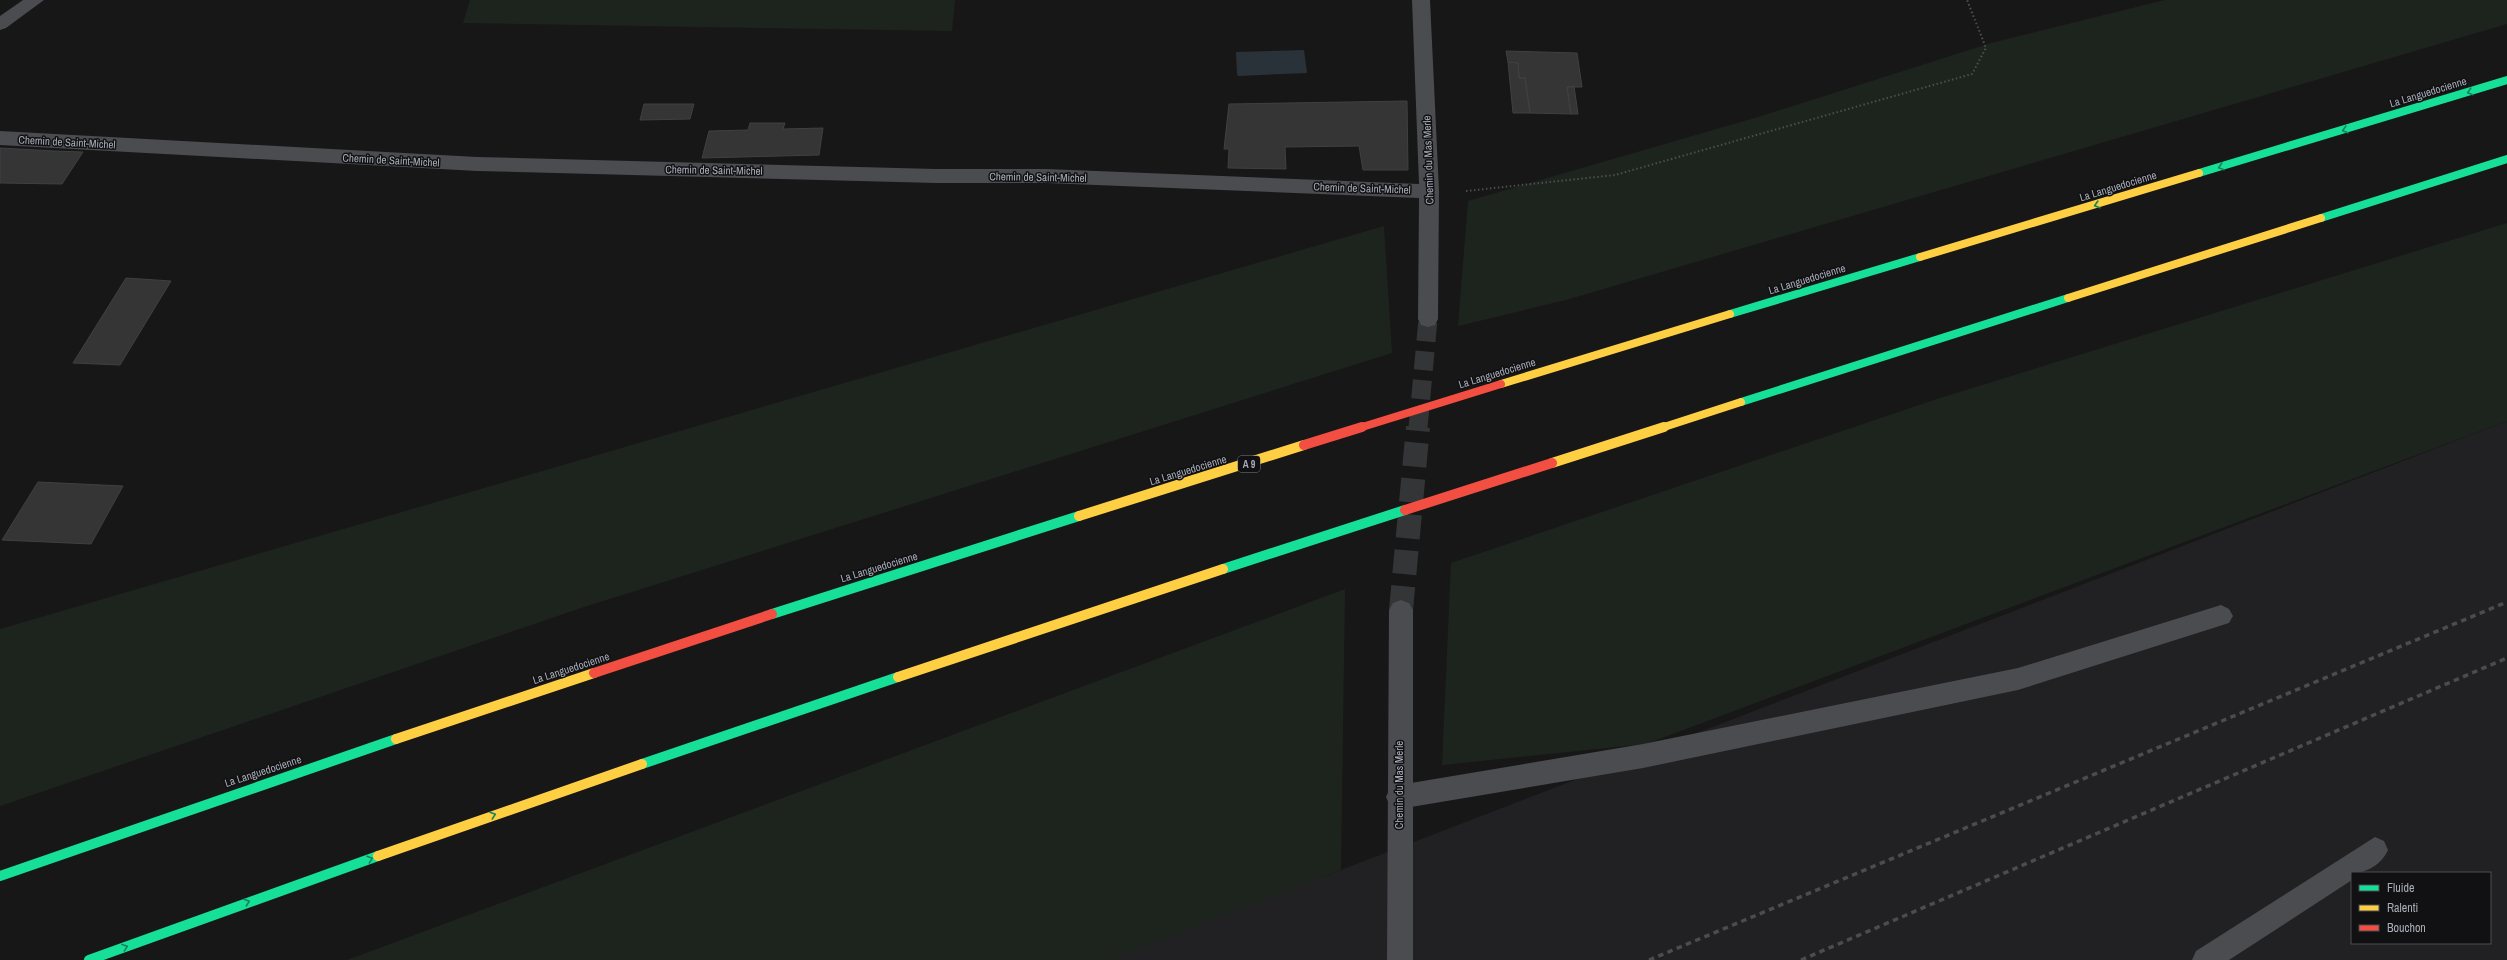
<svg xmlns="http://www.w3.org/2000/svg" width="2507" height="960" font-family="'Archivo Narrow',sans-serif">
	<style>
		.built { fill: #212123; fill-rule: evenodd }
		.green { fill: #1d241e }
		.water { fill: #2a3239 }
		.building { fill: #353536; stroke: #3f4043 }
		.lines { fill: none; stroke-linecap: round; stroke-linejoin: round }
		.street-tunnel-far1 { stroke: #343537; stroke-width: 19; stroke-dasharray: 19 10; stroke-linecap: butt }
		.street-tunnel { stroke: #343537; stroke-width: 24; stroke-dasharray: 24 12; stroke-linecap: butt }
		.path { stroke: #4d4e52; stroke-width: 2; stroke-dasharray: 1.5 2.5; stroke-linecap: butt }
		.lane { fill: #4b4c50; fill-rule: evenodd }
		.street { fill: #4b4c50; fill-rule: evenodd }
		.fast-far1 { stroke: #16e098; stroke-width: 8 }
		.fast { stroke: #16e098; stroke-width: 10 }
		.slow-far1 { stroke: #ffcf43; stroke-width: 8 }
		.slow { stroke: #ffcf43; stroke-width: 10 }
		.jam-far1 { stroke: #f24e42; stroke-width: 8 }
		.jam { stroke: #f24e42; stroke-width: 10 }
		.rail { stroke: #4b4c4f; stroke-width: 3.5; stroke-dasharray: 5.5 4.5; stroke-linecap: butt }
		.oneway { stroke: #14835c }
		.labels { text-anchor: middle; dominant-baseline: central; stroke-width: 3; stroke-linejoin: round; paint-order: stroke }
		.shield { fill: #111113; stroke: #7b7e86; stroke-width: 1 }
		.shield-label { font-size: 10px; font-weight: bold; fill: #a8adb8 }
		.street-label { font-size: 11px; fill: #a8adb8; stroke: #111113 }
	</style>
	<rect width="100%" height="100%" fill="#171717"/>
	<!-- built -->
	<path class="built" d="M 2507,421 L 2507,960 L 1107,960 L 1445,830 ZM 2352,873 L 2490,873 L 2490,943 L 2352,943 Z"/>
	<!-- green -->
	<path class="green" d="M 470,0 L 955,0 L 952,31 L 463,23 Z
		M 2165,0 L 2507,0 L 2507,24 L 1566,300 L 1458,326 L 1468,201 L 1758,117 L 1991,43 Z
		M 2507,223 L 2507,421 L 1646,744 L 1442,765 L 1451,563 L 1940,398 Z
		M 1384,226 L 1392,353 L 581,608 L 0,806 L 0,629 Z
		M 1345,589 L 1341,870 L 1110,960 L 347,960 Z"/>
	<!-- water -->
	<path class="water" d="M 1304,50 L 1307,73 L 1238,76 L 1237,74 L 1236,52 Z"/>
	<!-- building -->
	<path class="building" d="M 1506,51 L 1577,53 L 1582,87 L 1567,87 L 1571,114 L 1530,113 L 1525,78 L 1519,78 L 1518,63 L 1508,62 Z
		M 1508,62 L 1518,63 L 1519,78 L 1525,78 L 1530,113 L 1513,113 Z
		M 1574,86 L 1578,114 L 1571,114 L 1567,87 Z
		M 1407,101 L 1408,170 L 1363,170 L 1359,146 L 1285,147 L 1286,169 L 1228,168 L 1229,149 L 1224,149 L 1229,104 Z
		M 644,104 L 694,104 L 690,119 L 640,120 Z
		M 750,123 L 785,123 L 783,129 L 823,128 L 819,155 L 702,158 L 709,131 L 748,130 Z
		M 0,148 L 54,151 L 83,152 L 62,184 L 0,183 Z
		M 126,278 L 171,281 L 120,365 L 73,363 Z
		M 38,482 L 123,486 L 91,544 L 2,540 Z"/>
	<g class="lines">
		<!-- street-tunnel-far1 -->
		<path class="street-tunnel-far1" d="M 1418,428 L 1428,319"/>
		<!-- street-tunnel -->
		<path class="street-tunnel" d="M 1401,610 L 1418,427"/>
		<!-- path -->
		<path class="path" d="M 1466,191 L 1615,175 L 1972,74 L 1986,48 L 1967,0"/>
		<!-- lane -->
		<path class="lane" d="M 2221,605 L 2229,609 L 2233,616 L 2229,623 L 2018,690 L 1643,768 L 1399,809 L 1390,806 L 1386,797 L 1390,788 L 1399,785 L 1643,744 L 2018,668 Z
			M 2375,837 L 2384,841 L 2388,850 C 2382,864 2367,873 2352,873 L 2352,880 L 2229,960 L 2192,960 L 2196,951 Z"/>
		<!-- street -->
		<path class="street" d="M 23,0 L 44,0 L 6,28 L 0,30 L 0,16 Z
			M 1412,0 L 1430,0 L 1439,191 L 1438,319 L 1435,325 L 1428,327 L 1421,325 L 1418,319 L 1419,198 L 1046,183 L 936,183 L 477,171 L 0,145 L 0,131 L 477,157 L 936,169 L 1046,169 L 1419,184 Z
			M 1401,600 L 1409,603 L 1413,610 L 1413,960 L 1387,960 L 1389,610 L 1393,603 Z"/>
		<!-- fast-far1 -->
		<path class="fast-far1" d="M 2199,173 L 2507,80
			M 2321,218 L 2507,159
			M 1730,314 L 1920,257
			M 1741,402 L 2068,298"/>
		<!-- fast -->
		<path class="fast" d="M 1223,569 L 1405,510
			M 772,614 L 1079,516
			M 642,764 L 898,677
			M 0,876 L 396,739
			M 89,960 L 378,856"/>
		<!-- slow-far1 -->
		<path class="slow-far1" d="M 1920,257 L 2199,173
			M 2068,298 L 2321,218
			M 1501,384 L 1730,314
			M 1661,428 L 1741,402"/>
		<!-- slow -->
		<path class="slow" d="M 1552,463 L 1664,427
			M 1079,516 L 1304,445
			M 898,677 L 1223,569
			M 396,739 L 594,673
			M 378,856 L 642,764"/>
		<!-- jam-far1 -->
		<path class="jam-far1" d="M 1359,428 L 1501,384"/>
		<!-- jam -->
		<path class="jam" d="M 1304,445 L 1362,427
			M 1405,510 L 1552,463
			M 594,673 L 772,614"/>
		<!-- rail -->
		<path class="rail" d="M 1649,960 L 2507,602
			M 1801,960 L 2507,658"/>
	</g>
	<!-- one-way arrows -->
	<defs><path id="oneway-chevron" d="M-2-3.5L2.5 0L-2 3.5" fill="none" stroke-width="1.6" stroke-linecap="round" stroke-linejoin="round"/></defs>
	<g class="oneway">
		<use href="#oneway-chevron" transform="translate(2470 92) rotate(163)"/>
		<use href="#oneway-chevron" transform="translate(2345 130) rotate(163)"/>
		<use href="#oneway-chevron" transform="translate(2221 167) rotate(163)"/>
		<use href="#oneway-chevron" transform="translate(2097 205) rotate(163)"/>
		<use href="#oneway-chevron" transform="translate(493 815) rotate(-19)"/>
		<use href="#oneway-chevron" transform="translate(370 859) rotate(-19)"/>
		<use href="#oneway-chevron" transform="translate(247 902) rotate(-19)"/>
		<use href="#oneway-chevron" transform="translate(125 947) rotate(-20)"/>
	</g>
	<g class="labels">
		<!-- shield labels -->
		<rect class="shield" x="1238" y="456" width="22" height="16" rx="3"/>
		<g class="shield-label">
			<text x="1249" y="464">A 9</text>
		</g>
		<!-- street labels -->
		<g class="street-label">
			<text transform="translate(2428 92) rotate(-17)">La Languedocienne</text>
			<text transform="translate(67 142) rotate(3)">Chemin de Saint-Michel</text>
			<text transform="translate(391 160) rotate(3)">Chemin de Saint-Michel</text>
			<text transform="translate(1428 160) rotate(-92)">Chemin du Mas Merle</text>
			<text transform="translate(714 170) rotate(1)">Chemin de Saint-Michel</text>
			<text transform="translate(1038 177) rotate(1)">Chemin de Saint-Michel</text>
			<text transform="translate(2118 186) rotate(-17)">La Languedocienne</text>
			<text transform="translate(1362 188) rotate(2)">Chemin de Saint-Michel</text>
			<text transform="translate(1807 279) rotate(-17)">La Languedocienne</text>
			<text transform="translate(1497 373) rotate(-17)">La Languedocienne</text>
			<text transform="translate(1188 470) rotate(-17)">La Languedocienne</text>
			<text transform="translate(879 567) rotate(-17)">La Languedocienne</text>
			<text transform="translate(571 668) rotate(-18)">La Languedocienne</text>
			<text transform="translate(263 771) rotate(-18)">La Languedocienne</text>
			<text transform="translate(1399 785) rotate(-90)">Chemin du Mas Merle</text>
		</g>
	</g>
	<!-- legend -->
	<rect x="2351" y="872" width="140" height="72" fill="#111113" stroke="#4d4f55"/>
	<rect x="2359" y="885" width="20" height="6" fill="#16e098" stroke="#4d4f55"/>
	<text x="2387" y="892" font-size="12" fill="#a8adb8">Fluide</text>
	<rect x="2359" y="905" width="20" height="6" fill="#ffcf43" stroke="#4d4f55"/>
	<text x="2387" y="912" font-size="12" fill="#a8adb8">Ralenti</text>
	<rect x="2359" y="925" width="20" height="6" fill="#f24e42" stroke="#4d4f55"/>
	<text x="2387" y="932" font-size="12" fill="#a8adb8">Bouchon</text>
</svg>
